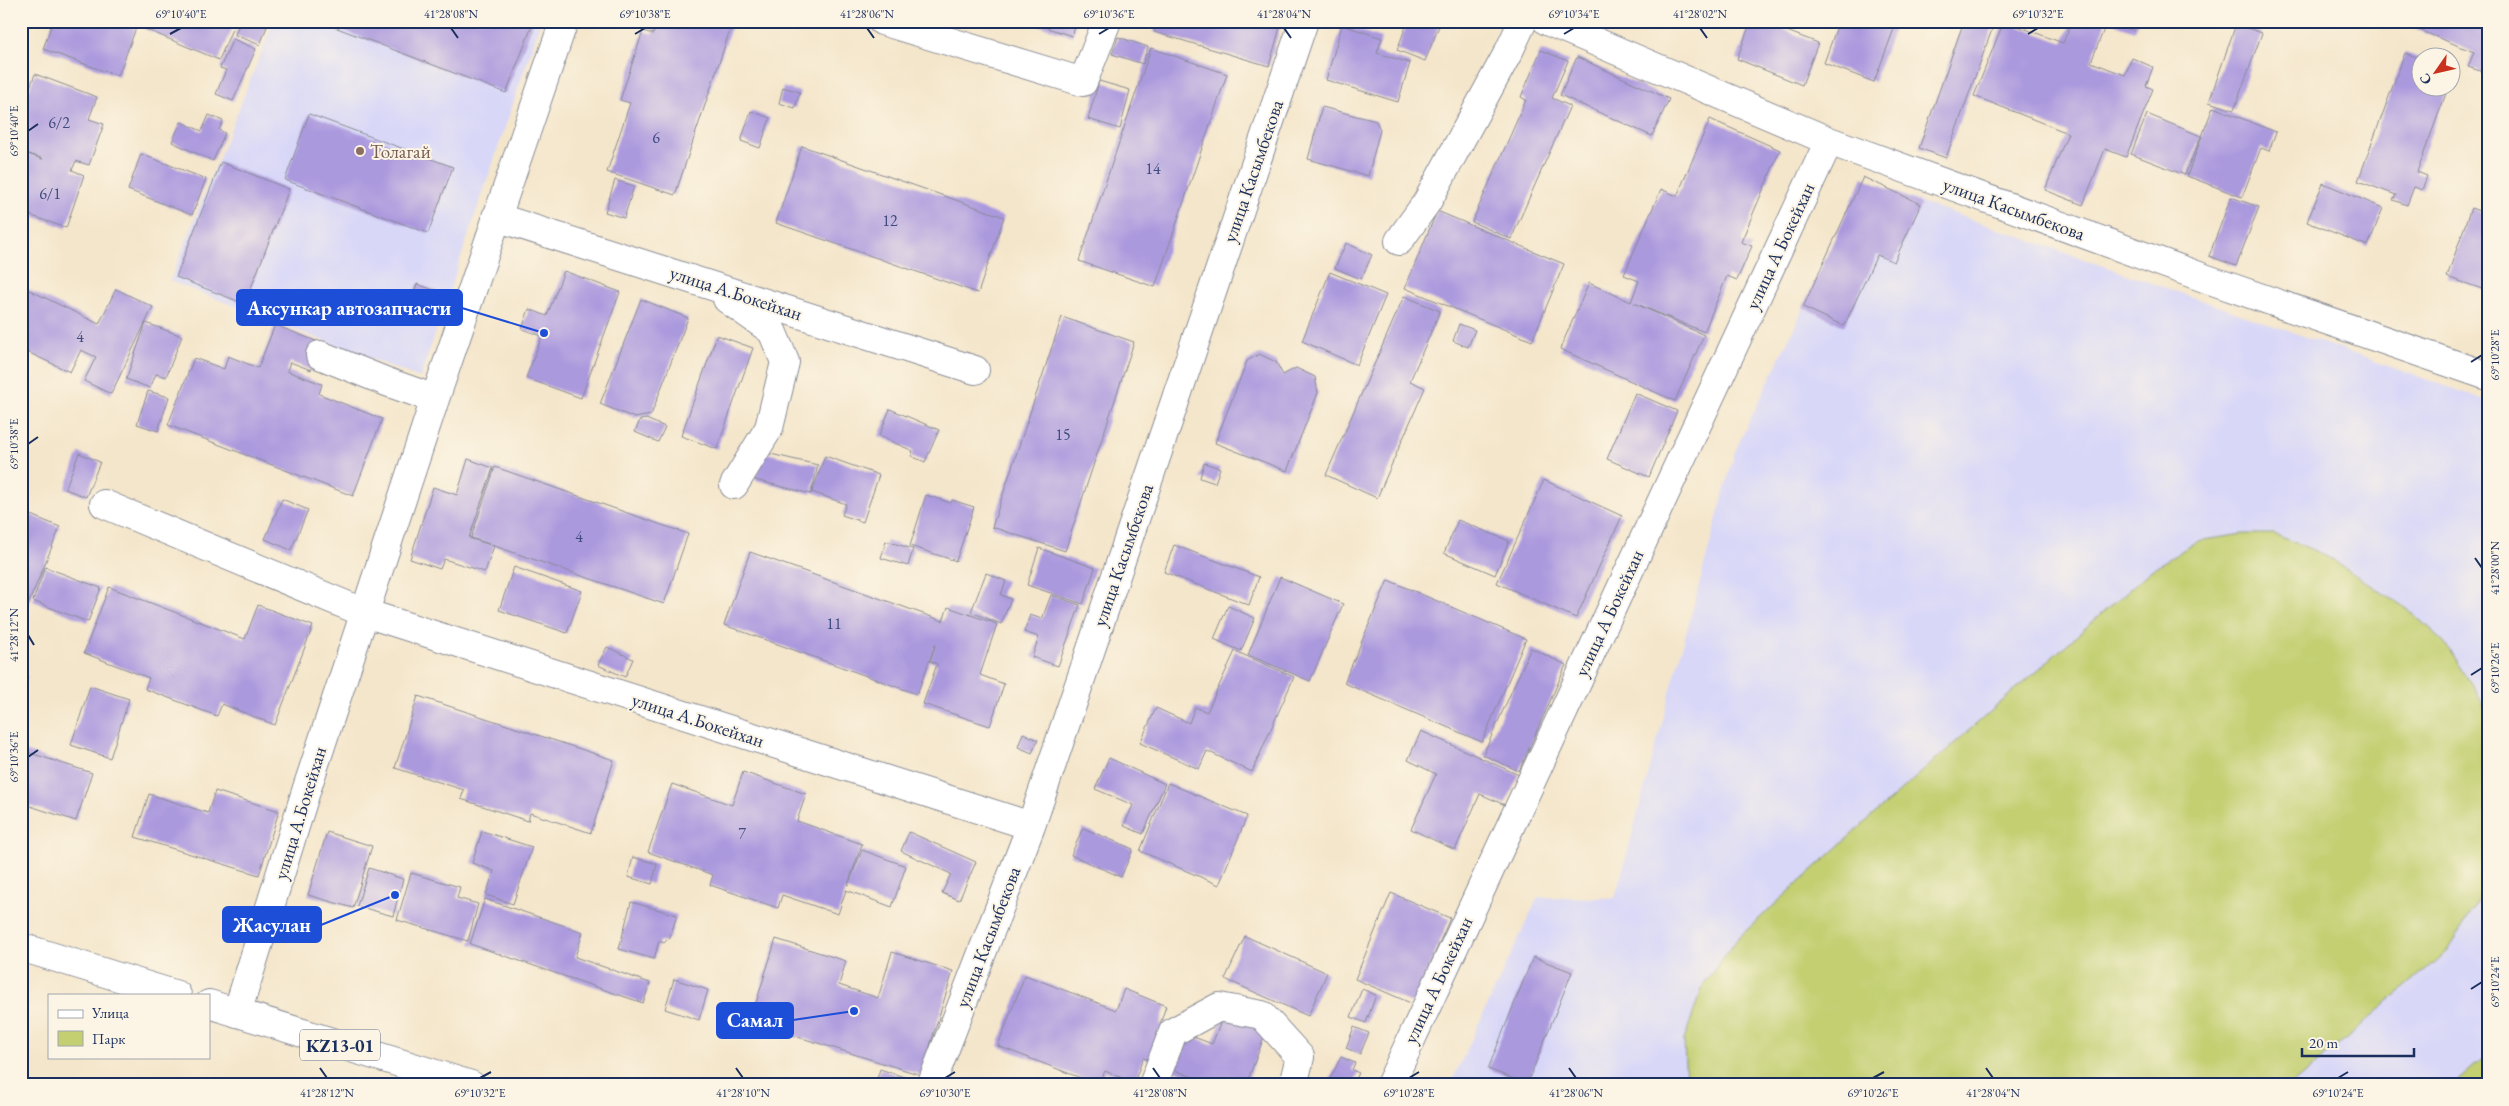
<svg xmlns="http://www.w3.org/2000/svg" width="2509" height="1106" font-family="'EB Garamond',serif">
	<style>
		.built { fill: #d8d7f8 }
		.green { fill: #c3cf71; stroke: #6f7f68 }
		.building { fill: #ab99de }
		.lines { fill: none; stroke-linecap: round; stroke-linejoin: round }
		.minor-casing { stroke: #888a94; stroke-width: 30 }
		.highway-casing { stroke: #888a94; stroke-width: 30 }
		.minor { stroke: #fff; stroke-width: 28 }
		.highway { stroke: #fff; stroke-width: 28 }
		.ticks { fill: none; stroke: #1b2f5e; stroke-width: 2 }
		.education-dot { fill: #8d6e63; stroke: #fcf5e5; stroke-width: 2 }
		.labels { text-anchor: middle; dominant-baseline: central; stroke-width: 4; stroke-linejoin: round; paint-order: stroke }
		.number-label { font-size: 16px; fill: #3f4a7e }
		.shield { fill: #fcf5e5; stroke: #5e6a86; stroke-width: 1 }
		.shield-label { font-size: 18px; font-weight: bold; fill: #1b2f5e }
		.education-label { font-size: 19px; fill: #785e54; stroke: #fcf5e5; text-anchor: start }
		.street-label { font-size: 19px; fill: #1b2f5e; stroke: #fcf5e5 }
		.leader { fill: none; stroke: #1d4ed8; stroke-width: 2 }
		.callout-dot { fill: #1d4ed8; stroke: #fcf5e5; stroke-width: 2 }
		.callout { fill: #1d4ed8; stroke: #1d4ed8; stroke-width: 2 }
		.callout-label { font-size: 20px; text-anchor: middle; font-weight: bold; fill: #fff }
		.neatline { fill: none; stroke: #1b2f5e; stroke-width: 2 }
		.ticks-label { font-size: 12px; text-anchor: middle; fill: #1b2f5e }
	</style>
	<rect width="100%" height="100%" fill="#fcf5e5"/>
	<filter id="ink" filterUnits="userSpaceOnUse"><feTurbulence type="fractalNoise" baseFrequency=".02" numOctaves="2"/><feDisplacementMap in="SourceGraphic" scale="10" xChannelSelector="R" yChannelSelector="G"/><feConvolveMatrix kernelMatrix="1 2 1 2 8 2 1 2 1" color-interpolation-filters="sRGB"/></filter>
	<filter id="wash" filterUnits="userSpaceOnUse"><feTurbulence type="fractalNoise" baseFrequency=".0096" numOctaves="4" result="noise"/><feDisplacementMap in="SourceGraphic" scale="20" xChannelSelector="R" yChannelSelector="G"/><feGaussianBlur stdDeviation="1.12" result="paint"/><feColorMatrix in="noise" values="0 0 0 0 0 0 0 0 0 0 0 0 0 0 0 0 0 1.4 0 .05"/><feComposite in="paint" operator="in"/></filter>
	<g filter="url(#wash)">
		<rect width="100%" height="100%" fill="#f4e6cb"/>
		<!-- built -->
		<path class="built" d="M 274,21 L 541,21 L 420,378 L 170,281 Z
			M 1864,182 L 2488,401 L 2488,1085 L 1450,1085 L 1538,897 L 1615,898 L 1735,451 Z"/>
		<!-- green -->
		<path class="green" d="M 2243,534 L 2274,534 L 2323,554 L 2409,610 L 2444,642 L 2482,702 L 2488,721 L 2488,878 L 2475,906 L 2447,951 L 2292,1085 L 1686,1085 L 1684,1040 L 1703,985 L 1738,938 L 1872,816 L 2150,571 L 2197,541 Z
			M 2488,1054 L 2488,1085 L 2453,1085 Z"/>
		<g id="blocks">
			<!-- building -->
			<path class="building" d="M 53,21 L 118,21 L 136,28 L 118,76 L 43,49 Z
				M 126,21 L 233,21 L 235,22 L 219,60 Z
				M 240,21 L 269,21 L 260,45 L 235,35 Z
				M 319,21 L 534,21 L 506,93 Z
				M 657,21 L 733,21 L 675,195 L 607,172 L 630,103 L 620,100 L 643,31 L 653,34 Z
				M 1026,21 L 1077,21 L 1072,36 Z
				M 1157,21 L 1282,21 L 1269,66 L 1154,32 Z
				M 1408,21 L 1441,21 L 1425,61 L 1397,50 Z
				M 1613,21 L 1632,21 L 1629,28 Z
				M 1751,21 L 1761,21 L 1818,43 L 1802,85 L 1737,59 Z
				M 1839,21 L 1897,21 L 1874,82 L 1824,63 Z
				M 1964,21 L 1995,21 L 1946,158 L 1919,148 Z
				M 2004,21 L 2063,43 L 2072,21 L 2099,21 L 2106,24 L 2091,62 L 2125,75 L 2132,58 L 2153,67 L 2146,86 L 2153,89 L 2126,157 L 2105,149 L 2083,205 L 2045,190 L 2068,133 L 1974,96 Z
				M 2108,21 L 2138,21 L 2134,31 Z
				M 2405,21 L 2471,21 L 2488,28 L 2488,68 L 2486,73 L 2468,67 L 2474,52 L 2404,24 Z
				M 2236,24 L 2262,33 L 2234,110 L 2209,102 Z
				M 1342,25 L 1382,38 L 1377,53 L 1410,63 L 1398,102 L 1326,80 Z
				M 1118,37 L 1148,47 L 1143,64 L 1112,54 Z
				M 233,39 L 256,49 L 233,101 L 216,94 L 226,70 L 220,68 Z
				M 1151,48 L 1227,74 L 1155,287 L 1079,261 Z
				M 1541,50 L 1568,61 L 1552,98 L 1570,106 L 1511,239 L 1472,222 L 1526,100 L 1521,97 Z
				M 2405,53 L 2422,59 L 2422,88 L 2448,88 L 2417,172 L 2427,176 L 2422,190 L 2414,187 L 2407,205 L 2393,200 L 2396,195 L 2358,181 Z
				M 1577,57 L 1669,99 L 1652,136 L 1560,95 Z
				M 35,74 L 97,97 L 89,119 L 104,124 L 89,165 L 76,161 L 72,170 L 84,175 L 66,228 L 21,212 L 21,152 L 43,159 L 21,151 L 21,111 Z
				M 1099,81 L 1130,90 L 1120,129 L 1088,119 Z
				M 783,87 L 800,92 L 795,108 L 779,103 Z
				M 1322,107 L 1376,121 L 1380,130 L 1368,176 L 1308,159 Z
				M 2213,107 L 2276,132 L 2269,151 L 2261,148 L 2242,197 L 2187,176 Z
				M 751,111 L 770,118 L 760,148 L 741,141 Z
				M 309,114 L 453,167 L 428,233 L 285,180 Z
				M 2147,114 L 2201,136 L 2185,175 L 2131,154 Z
				M 209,115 L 223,121 L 219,130 L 225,133 L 213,161 L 172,142 L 181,122 L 202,131 Z
				M 1710,119 L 1780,150 L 1741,242 L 1752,246 L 1737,280 L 1727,276 L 1704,332 L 1634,303 L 1704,335 L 1675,401 L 1560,349 L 1589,283 L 1631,302 L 1639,281 L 1624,275 L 1661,189 L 1677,196 Z
				M 802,146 L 1004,217 L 978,293 L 776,223 Z
				M 141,154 L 206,179 L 192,215 L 128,190 Z
				M 221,162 L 289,189 L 245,304 L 176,277 Z
				M 1863,177 L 1921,204 L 1894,262 L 1877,255 L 1844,326 L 1803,307 Z
				M 615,180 L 634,186 L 624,218 L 605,212 Z
				M 2323,183 L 2383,208 L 2368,246 L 2307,222 Z
				M 2231,197 L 2259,207 L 2236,266 L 2209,256 Z
				M 2471,208 L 2488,214 L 2488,291 L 2447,277 Z
				M 1437,211 L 1564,264 L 1532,341 L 1405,288 Z
				M 1346,243 L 1372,255 L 1361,279 L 1335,268 Z
				M 564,271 L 620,292 L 581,398 L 526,378 L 542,336 L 522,329 L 529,309 L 547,316 Z
				M 1330,272 L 1386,295 L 1357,365 L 1302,341 Z
				M 417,284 L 437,291 L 429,311 L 410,304 Z
				M 21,286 L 99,324 L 116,289 L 153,307 L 111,394 L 84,381 L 96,357 L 81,350 L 70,372 L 21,349 Z
				M 1404,296 L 1440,311 L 1410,381 L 1425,388 L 1377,498 L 1326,475 Z
				M 641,299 L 688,318 L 651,415 L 635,418 L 600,404 Z
				M 1062,317 L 1134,342 L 1065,551 L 992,527 Z
				M 146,323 L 182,336 L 166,377 L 156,374 L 150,388 L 126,379 Z
				M 1459,324 L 1475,330 L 1468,347 L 1453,341 Z
				M 275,325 L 321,343 L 311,370 L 290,362 L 287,371 L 322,384 L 319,394 L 382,419 L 353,496 L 168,425 L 194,358 L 224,369 L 228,356 L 258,368 Z
				M 717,335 L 753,348 L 717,449 L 681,436 Z
				M 1259,354 L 1276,362 L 1283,375 L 1296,368 L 1315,377 L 1318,393 L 1287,471 L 1215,443 L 1247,361 Z
				M 148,391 L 169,397 L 158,431 L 137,424 Z
				M 1635,393 L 1677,411 L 1649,477 L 1607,459 Z
				M 890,409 L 939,430 L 925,462 L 911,456 L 913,451 L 879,436 Z
				M 646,419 L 665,427 L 658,442 L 635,432 L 640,420 Z
				M 762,452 L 818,465 L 811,494 L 755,480 Z
				M 79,453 L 100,462 L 86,497 L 65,489 Z
				M 825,456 L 879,475 L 863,522 L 842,515 L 846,504 L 812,492 Z
				M 468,459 L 493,468 L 469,538 L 494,546 L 485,572 L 444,559 L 440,569 L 410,559 L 433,487 L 457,495 Z
				M 1204,463 L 1220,468 L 1215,483 L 1200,478 Z
				M 495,467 L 688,534 L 664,604 L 471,538 Z
				M 1544,480 L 1622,516 L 1576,618 L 1497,583 Z
				M 926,495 L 951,503 L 952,500 L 974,507 L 956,561 L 910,546 Z
				M 282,499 L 308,510 L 291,550 L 265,539 Z
				M 21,511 L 60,527 L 21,622 Z
				M 1458,520 L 1509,541 L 1495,575 L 1444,553 Z
				M 886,541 L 913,549 L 908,566 L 881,558 Z
				M 1174,545 L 1259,577 L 1249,605 L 1164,572 Z
				M 1039,548 L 1095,568 L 1083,604 L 1027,585 Z
				M 750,552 L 943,621 L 948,607 L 997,624 L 980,675 L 1004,684 L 990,726 L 923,704 L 937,664 L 930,661 L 936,643 L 917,694 L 724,625 Z
				M 45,567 L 101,588 L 88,622 L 33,601 Z
				M 514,567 L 582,591 L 567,633 L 499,610 Z
				M 986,573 L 1006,581 L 1001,595 L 1011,599 L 1001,624 L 971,612 Z
				M 1280,577 L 1343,604 L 1310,681 L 1248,655 Z
				M 1388,580 L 1526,639 L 1482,742 L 1344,683 Z
				M 109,587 L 245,639 L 258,605 L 313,626 L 275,725 L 222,704 L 217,716 L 145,689 L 149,678 L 84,653 Z
				M 1051,595 L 1080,605 L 1058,666 L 1032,657 L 1039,637 L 1024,632 L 1030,615 L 1042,619 Z
				M 1228,606 L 1255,618 L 1241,651 L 1214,639 Z
				M 607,647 L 633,659 L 625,677 L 598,665 Z
				M 1531,648 L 1566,665 L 1519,771 L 1483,755 Z
				M 1235,651 L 1294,677 L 1252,772 L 1207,751 L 1199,769 L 1140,743 L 1156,708 L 1189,723 L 1195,707 L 1207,712 Z
				M 21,674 L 27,676 L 22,693 L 21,693 Z
				M 90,686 L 129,699 L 110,758 L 71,745 Z
				M 418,696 L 614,760 L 591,833 L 530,813 L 528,821 L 461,799 L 464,790 L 395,768 Z
				M 1421,731 L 1519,775 L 1505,805 L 1480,794 L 1455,850 L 1411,829 L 1436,774 L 1408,760 Z
				M 1023,733 L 1038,740 L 1032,753 L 1018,747 Z
				M 21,750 L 92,773 L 76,821 L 21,803 Z
				M 1109,758 L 1165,784 L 1143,834 L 1124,826 L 1133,805 L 1095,789 Z
				M 743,772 L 806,794 L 797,821 L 862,844 L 848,885 L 862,850 L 906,866 L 892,907 L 846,890 L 838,914 L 782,895 L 778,908 L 710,885 L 713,875 L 648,852 L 672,784 L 732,805 Z
				M 1168,783 L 1247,816 L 1219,885 L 1140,851 Z
				M 215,791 L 279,811 L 259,875 L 135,837 L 149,794 L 208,813 Z
				M 1083,828 L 1133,849 L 1121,877 L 1071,855 Z
				M 482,831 L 532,847 L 513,904 L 486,895 L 494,871 L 472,863 Z
				M 327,832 L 372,846 L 353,908 L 308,895 Z
				M 909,832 L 976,862 L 959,900 L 942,893 L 951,874 L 901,851 Z
				M 633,857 L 657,864 L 652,884 L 628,877 Z
				M 369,868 L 403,879 L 393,916 L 357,906 Z
				M 411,873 L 460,887 L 457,898 L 478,904 L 468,941 L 397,920 Z
				M 1391,893 L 1450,918 L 1413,1004 L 1355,979 Z
				M 485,899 L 583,932 L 575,957 L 650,983 L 643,1003 L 470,944 Z
				M 631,902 L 677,915 L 670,937 L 664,943 L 659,941 L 654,959 L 619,949 Z
				M 1245,936 L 1327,973 L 1308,1016 L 1225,979 Z
				M 776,939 L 846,961 L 839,985 L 878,998 L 892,952 L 953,971 L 921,1075 L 750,1022 Z
				M 1533,957 L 1572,972 L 1527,1084 L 1488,1069 Z
				M 1025,975 L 1116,1010 L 1124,989 L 1166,1006 L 1160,1024 L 1212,1044 L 1229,1002 L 1271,1018 L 1246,1085 L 1196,1085 L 1198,1079 L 1143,1058 L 1134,1083 L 1105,1071 L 1099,1085 L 998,1046 Z
				M 674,979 L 708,990 L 699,1020 L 665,1009 Z
				M 1362,989 L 1376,995 L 1366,1023 L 1351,1017 Z
				M 1354,1027 L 1369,1033 L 1360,1054 L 1346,1048 Z
				M 1341,1057 L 1355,1063 L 1352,1070 L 1359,1073 L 1353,1085 L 1327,1085 Z
				M 880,1069 L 919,1082 L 918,1085 L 875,1085 Z"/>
		</g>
	</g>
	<g filter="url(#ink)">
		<use href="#blocks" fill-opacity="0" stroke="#888a94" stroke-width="1"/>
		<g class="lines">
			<!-- minor casing -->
			<g class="minor-casing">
				<path id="minor" d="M 882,21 L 1083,82 L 1107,21
					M 1547,21 L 1829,141 L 2207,279 L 2488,376
					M 496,217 L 975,370
					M 1399,241 L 1427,202 L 1509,51 L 1523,21
					M 727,299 L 772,331 L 785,362 L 769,428 L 734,485
					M 320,355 L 387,382 L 435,399
					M 104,504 L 365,613 L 1031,826
					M 237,1013 L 307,788 L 435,399 L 564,21
					M 931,1085 L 1031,826 L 1304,21
					M 1153,1085 L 1173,1032 L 1219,1007 L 1262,1015 L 1300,1057 L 1293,1085
					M 1390,1085 L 1829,141"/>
			</g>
			<!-- highway casing -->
			<g class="highway-casing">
				<path id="highway" d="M 21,947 L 177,995
					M 209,1004 L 471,1085"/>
			</g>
			<!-- minor -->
			<use href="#minor" class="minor"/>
			<!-- highway -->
			<use href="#highway" class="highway"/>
		</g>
	</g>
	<!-- ticks -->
	<path class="ticks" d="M 451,28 L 458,38M 867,28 L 874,38M 1284,28 L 1291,38M 1700,28 L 1707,38M 170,34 L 181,28M 635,34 L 645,28M 1099,34 L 1109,28M 1564,34 L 1574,28M 2028,34 L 2038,28M 28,131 L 38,124M 2471,362 L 2482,355M 28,444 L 38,437M 2475,558 L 2482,568M 28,635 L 34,645M 2471,675 L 2482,668M 28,757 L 38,750M 2471,989 L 2482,982M 320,1068 L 327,1078M 736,1068 L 743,1078M 1153,1068 L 1160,1078M 1569,1068 L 1576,1078M 1986,1068 L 1993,1078M 480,1078 L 491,1072M 945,1078 L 955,1072M 1409,1078 L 1419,1072M 1873,1078 L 1884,1072M 2338,1078 L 2348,1072"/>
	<!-- markers -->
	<circle class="education-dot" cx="360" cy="151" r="5"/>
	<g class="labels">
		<!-- number labels -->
		<g class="number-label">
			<text x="59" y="122">6/2</text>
			<text x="656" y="137">6</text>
			<text x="1153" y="168">14</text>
			<text x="50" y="193">6/1</text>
			<text x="890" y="220">12</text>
			<text x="80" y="336">4</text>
			<text x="1063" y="434">15</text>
			<text x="579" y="536">4</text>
			<text x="834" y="623">11</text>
			<text x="742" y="833">7</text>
		</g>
		<!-- shield labels -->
		<rect class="shield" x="300" y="1029.5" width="80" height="31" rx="4"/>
		<g class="shield-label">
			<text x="340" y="1045">KZ13-01</text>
		</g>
		<!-- education labels -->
		<g class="education-label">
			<text x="370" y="151">Толагай</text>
		</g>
		<!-- street labels -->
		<g class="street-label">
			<text transform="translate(1253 171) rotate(-71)">улица Касымбекова</text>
			<text transform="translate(2014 209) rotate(20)">улица Касымбекова</text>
			<text transform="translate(1780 246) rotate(-65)">улица А Бокейхан</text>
			<text transform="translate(736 293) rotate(18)">улица А.Бокейхан</text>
			<text transform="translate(1123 555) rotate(-71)">улица Касымбекова</text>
			<text transform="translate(1609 613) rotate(-65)">улица А Бокейхан</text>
			<text transform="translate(698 720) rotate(18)">улица А.Бокейхан</text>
			<text transform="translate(300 813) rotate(-73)">улица А.Бокейхан</text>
			<text transform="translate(988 937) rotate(-69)">улица Касымбекова</text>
			<text transform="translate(1438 980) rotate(-65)">улица А Бокейхан</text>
		</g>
	</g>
	<!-- callouts -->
	<path class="leader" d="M544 333L462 308M395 895L321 925M854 1011L793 1020"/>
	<g class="callout-dot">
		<circle cx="544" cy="333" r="5"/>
		<circle cx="395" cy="895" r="5"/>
		<circle cx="854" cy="1011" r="5"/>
	</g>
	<g class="callout">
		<rect x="237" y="290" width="225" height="35" rx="5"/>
		<rect x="223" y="907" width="98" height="35" rx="5"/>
		<rect x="717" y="1003" width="76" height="35" rx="5"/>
	</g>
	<g class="callout-label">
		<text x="349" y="315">Аксункар автозапчасти</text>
		<text x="272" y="932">Жасулан</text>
		<text x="755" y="1027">Самал</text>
	</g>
	<!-- margin -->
	<rect width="2509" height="1106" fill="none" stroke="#fcf5e5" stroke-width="55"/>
	<!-- legend -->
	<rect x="48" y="994" width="162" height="65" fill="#fcf5e5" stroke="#a2a6af"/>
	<rect x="58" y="1010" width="25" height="8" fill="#ffffff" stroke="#a2a6af"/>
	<text x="92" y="1018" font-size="15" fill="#1b2f5e">Улица</text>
	<rect x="58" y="1031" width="25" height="15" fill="#c3cf71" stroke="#a2a6af"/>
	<text x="92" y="1044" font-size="15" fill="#1b2f5e">Парк</text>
	<!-- north arrow -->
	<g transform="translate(2436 72) rotate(236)"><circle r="24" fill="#fcf5e5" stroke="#a2a6af"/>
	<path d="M0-4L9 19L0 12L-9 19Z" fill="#c8321e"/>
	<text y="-8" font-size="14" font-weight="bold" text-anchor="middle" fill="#1b2f5e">С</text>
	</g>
	<!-- scale -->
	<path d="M2302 1048v8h112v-8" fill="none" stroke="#1b2f5e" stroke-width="2.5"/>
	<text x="2309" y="1048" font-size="15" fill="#1b2f5e" stroke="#fcf5e5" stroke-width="4" paint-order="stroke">20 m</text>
	<rect x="28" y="28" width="2454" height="1050" class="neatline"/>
	<g class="ticks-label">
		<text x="181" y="18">69°10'40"E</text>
		<text x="451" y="18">41°28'08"N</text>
		<text x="645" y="18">69°10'38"E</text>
		<text x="867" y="18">41°28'06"N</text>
		<text x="1109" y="18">69°10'36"E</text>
		<text x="1284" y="18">41°28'04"N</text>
		<text x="1574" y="18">69°10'34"E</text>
		<text x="1700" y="18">41°28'02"N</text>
		<text x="2038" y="18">69°10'32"E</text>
		<text transform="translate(14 131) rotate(-90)" y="4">69°10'40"E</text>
		<text transform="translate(2495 355) rotate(-90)" y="4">69°10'28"E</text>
		<text transform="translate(14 444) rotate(-90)" y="4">69°10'38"E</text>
		<text transform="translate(2495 568) rotate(-90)" y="4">41°28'00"N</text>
		<text transform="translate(14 635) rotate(-90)" y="4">41°28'12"N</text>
		<text transform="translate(2495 668) rotate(-90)" y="4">69°10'26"E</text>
		<text transform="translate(14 757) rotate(-90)" y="4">69°10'36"E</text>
		<text transform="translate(2495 982) rotate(-90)" y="4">69°10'24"E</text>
		<text x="327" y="1097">41°28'12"N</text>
		<text x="480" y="1097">69°10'32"E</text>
		<text x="743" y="1097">41°28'10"N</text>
		<text x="945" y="1097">69°10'30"E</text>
		<text x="1160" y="1097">41°28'08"N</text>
		<text x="1409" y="1097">69°10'28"E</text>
		<text x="1576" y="1097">41°28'06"N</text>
		<text x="1873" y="1097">69°10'26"E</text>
		<text x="1993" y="1097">41°28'04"N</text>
		<text x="2338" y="1097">69°10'24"E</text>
	</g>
</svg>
